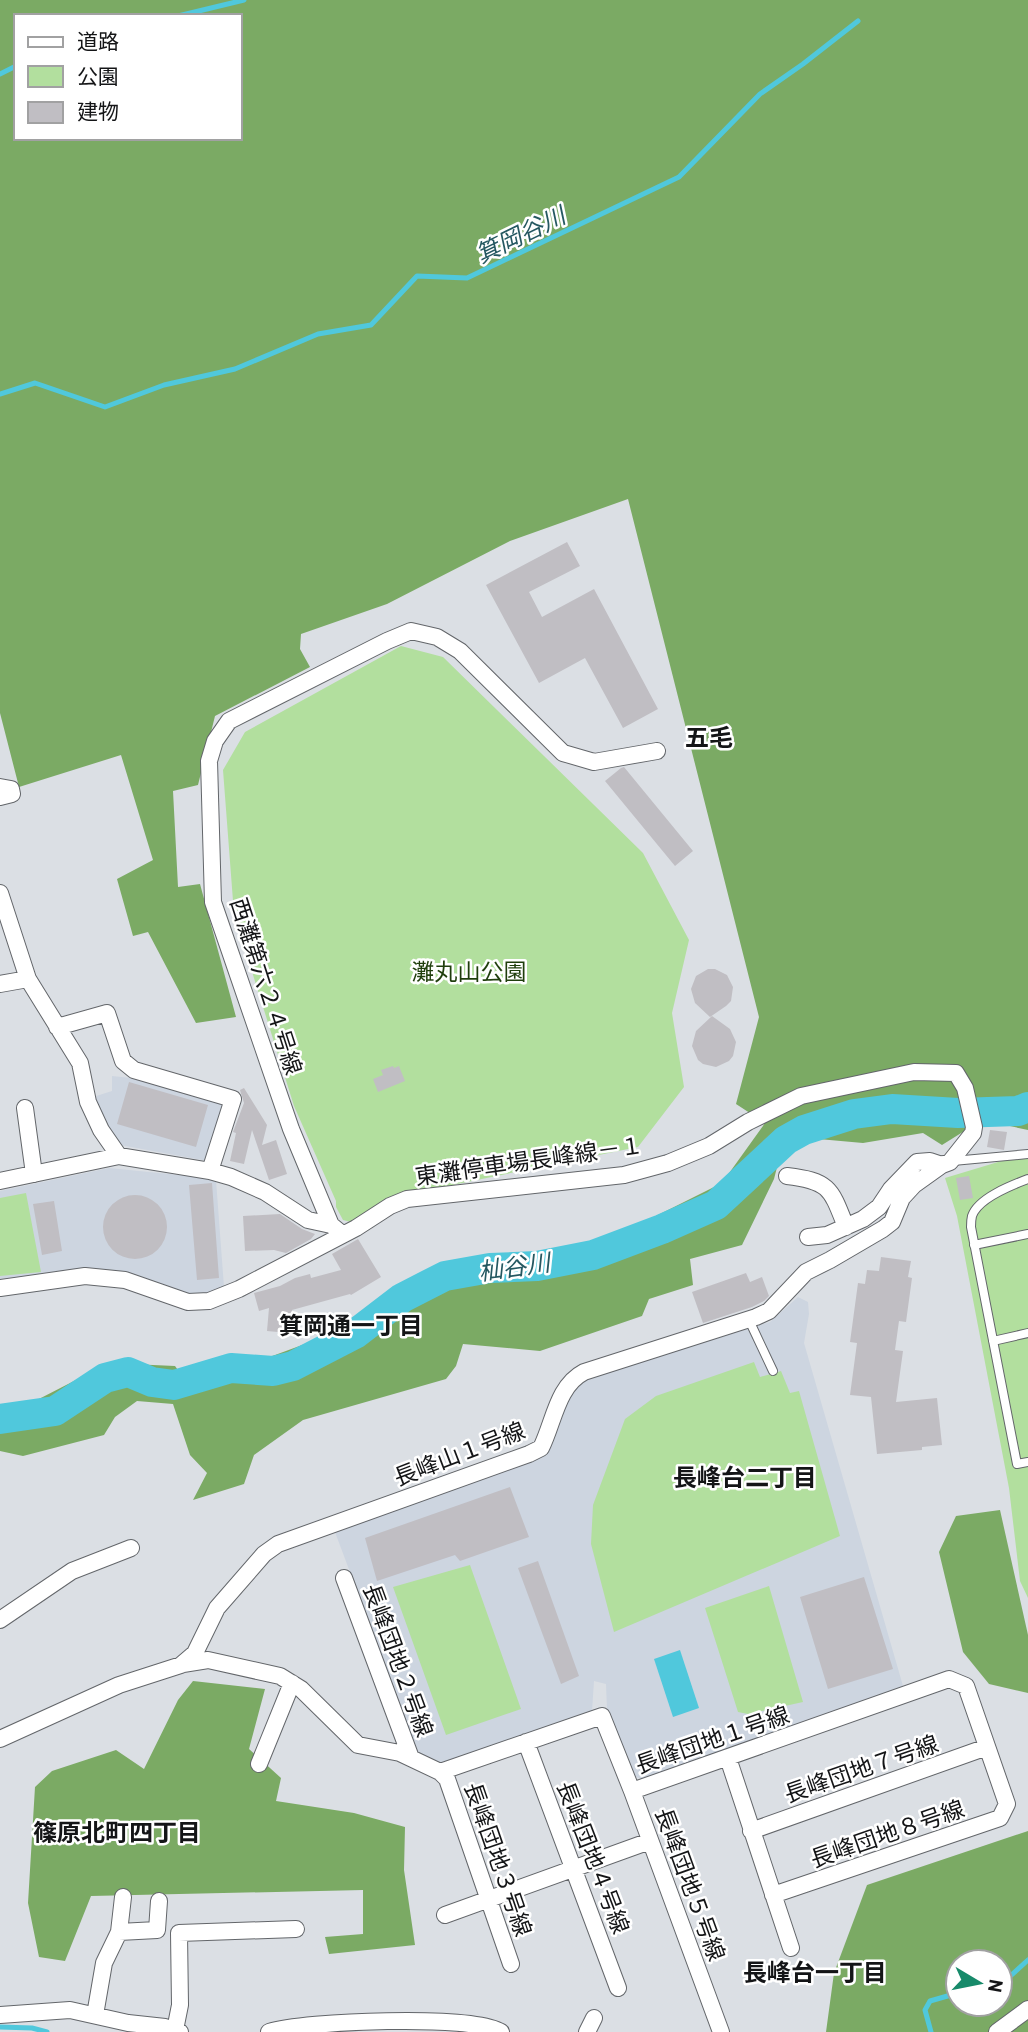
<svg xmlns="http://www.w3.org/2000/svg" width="1028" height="2032" font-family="Barlow,'Noto Sans JP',sans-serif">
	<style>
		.built { fill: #cdd5e0 }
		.green { fill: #b2df9e }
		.forest { fill: #7baa64; fill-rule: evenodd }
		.water { fill: #50c8dc }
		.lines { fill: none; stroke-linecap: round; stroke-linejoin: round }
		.stream { stroke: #50c8dc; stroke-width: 5 }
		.river { stroke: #50c8dc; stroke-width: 30 }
		.building { fill: #c0bec3 }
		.lane-casing { stroke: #63666a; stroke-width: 10 }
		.street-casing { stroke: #63666a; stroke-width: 18 }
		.lane { stroke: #fff; stroke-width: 8 }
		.street { stroke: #fff; stroke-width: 16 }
		.labels { text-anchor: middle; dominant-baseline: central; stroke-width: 5; stroke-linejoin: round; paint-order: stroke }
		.park-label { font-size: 23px; fill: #1f3e0c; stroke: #fff }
		.street-label { font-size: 23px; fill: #141517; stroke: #fff }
		.water-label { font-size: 24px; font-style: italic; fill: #255861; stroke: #fff }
		.neighbourhood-label { font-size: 24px; font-weight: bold; fill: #141517; stroke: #fff }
	</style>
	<rect width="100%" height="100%" fill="#dbdfe4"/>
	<!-- built -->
	<path class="built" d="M 112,1076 L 131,1078 L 225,1104 L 208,1161 L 120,1145 L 103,1123 L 93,1097 L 112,1091 Z
		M 109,1168 L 199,1177 L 216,1180 L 224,1287 L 203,1294 L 189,1294 L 116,1270 L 84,1269 L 0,1279 L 0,1191 Z
		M 798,1297 L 808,1302 L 809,1314 L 804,1343 L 903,1686 L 645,1781 L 628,1773 L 607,1710 L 606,1684 L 594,1681 L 592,1711 L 440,1766 L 419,1757 L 335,1532 L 546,1453 L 566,1399 L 583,1380 L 770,1322 Z"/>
	<!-- green -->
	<path class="green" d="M 401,646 L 443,657 L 643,853 L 689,940 L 672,1013 L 684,1087 L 638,1147 L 418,1192 L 351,1222 L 343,1220 L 336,1207 L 336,1201 L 294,1106 L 234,914 L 223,770 L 245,732 Z
		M 1028,1153 L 1028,1598 L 1020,1581 L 1009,1488 L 957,1216 L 945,1178 Z
		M 26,1193 L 41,1272 L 0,1276 L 0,1198 Z
		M 754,1362 L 760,1377 L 781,1371 L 790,1393 L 799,1391 L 840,1536 L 614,1632 L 591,1544 L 593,1505 L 625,1419 L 656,1396 Z
		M 470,1565 L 521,1709 L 446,1735 L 393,1587 Z
		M 769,1586 L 803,1702 L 748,1714 L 738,1712 L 705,1608 Z"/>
	<!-- forest -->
	<path class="forest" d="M 0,0 L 1028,0 L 1028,1130 L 982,1120 L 942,1145 L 923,1133 L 863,1143 L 785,1136 L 774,1179 L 742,1245 L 690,1259 L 693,1285 L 649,1299 L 642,1316 L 540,1351 L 463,1344 L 456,1366 L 446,1379 L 303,1420 L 254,1455 L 244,1484 L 193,1500 L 207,1473 L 190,1455 L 173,1404 L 137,1401 L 115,1417 L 104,1435 L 23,1456 L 0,1451 L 0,1406 L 35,1401 L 109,1363 L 175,1366 L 191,1388 L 217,1382 L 218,1376 L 332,1334 L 402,1286 L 432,1272 L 579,1251 L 652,1218 L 722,1183 L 765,1123 L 736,1104 L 759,1017 L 628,499 L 510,541 L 387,604 L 301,634 L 300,649 L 310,667 L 215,716 L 198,785 L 173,791 L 178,887 L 200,884 L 236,1017 L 196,1023 L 148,932 L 133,936 L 117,879 L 153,860 L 121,755 L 19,787 L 0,713 ZM 16,16 L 240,16 L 240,138 L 16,138 Z
		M 1000,1510 L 1028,1635 L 1028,1693 L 989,1684 L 963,1652 L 939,1552 L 956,1516 Z
		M 193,1681 L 265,1689 L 249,1749 L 281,1778 L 276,1801 L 354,1813 L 405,1827 L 404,1870 L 415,1945 L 329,1954 L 325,1937 L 363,1934 L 363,1890 L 91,1896 L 65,1961 L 39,1957 L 28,1903 L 35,1787 L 52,1771 L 116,1750 L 144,1769 L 178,1700 Z
		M 1028,1831 L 1028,2032 L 826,2032 L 834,1973 L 867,1885 ZM 958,1962 L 1000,1962 L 1000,2004 L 958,2004 Z"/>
	<!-- water -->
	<path class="water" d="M 680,1650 L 699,1708 L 673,1717 L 654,1659 Z"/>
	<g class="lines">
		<!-- stream -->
		<path class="stream" d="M 178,16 L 244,0
			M 0,74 L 16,66
			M 0,394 L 35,383 L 105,407 L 164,385 L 235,369 L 318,334 L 371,325 L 417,276 L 467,278 L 679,177 L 760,94 L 803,64 L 858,21
			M 1000,1981 L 1007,1979 L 1028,1960
			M 0,2027 L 32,2028 L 47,2032
			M 931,2032 L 925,2010 L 930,2001 L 958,1993"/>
		<!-- river -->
		<path class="river" d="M 0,1419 L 55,1411 L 105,1378 L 128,1372 L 152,1382 L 174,1385 L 231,1368 L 273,1371 L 293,1366 L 355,1334 L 402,1298 L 445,1276 L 490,1268 L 537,1266 L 593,1255 L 662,1229 L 716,1205 L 786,1140 L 804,1130 L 854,1114 L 892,1109 L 958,1113 L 1018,1111 L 1028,1107"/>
	</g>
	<!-- building -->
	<path class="building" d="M 567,542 L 580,566 L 529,592 L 542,617 L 594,589 L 658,709 L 623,728 L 585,658 L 539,683 L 486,585 Z
		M 624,767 L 693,851 L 675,866 L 605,781 L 621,768 Z
		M 708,969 L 715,969 L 727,975 L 733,987 L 731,1001 L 726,1006 L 710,1017 L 695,1003 L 691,989 L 696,976 Z
		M 712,1016 L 730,1029 L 736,1042 L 733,1056 L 729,1061 L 716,1067 L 703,1064 L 698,1060 L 692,1046 L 696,1031 Z
		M 393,1066 L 394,1068 L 399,1066 L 405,1081 L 378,1092 L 373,1079 L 383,1075 L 381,1070 Z
		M 129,1082 L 208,1105 L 196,1147 L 117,1124 Z
		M 244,1088 L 267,1125 L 262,1145 L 276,1140 L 287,1174 L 269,1180 L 252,1130 L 244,1164 L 230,1161 L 236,1133 L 233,1132 L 244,1103 L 240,1090 Z
		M 990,1130 L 1007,1132 L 1004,1150 L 987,1147 Z
		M 969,1176 L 973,1198 L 960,1200 L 956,1178 Z
		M 212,1183 L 219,1278 L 197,1280 L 189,1185 Z
		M103 1227a32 32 0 1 1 64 0a32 32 0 1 1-64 0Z
		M 54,1201 L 62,1251 L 42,1255 L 33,1204 Z
		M 280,1214 L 302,1229 L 315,1234 L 311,1239 L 286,1253 L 274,1250 L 245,1251 L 243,1216 Z
		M 358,1239 L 381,1277 L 351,1295 L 350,1294 L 292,1310 L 289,1333 L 267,1331 L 269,1308 L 259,1311 L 254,1293 L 280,1286 L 295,1278 L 310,1274 L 311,1278 L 341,1270 L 332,1254 Z
		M 881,1257 L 911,1261 L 908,1277 L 912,1278 L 906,1322 L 899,1321 L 895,1350 L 903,1351 L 896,1402 L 937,1398 L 942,1445 L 922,1447 L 922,1450 L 877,1454 L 871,1397 L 850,1395 L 857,1343 L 850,1342 L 858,1283 L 865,1284 L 867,1270 L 879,1271 Z
		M 746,1273 L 750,1282 L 762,1277 L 769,1296 L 764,1301 L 752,1307 L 703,1323 L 692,1292 Z
		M 510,1487 L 529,1537 L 460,1561 L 455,1555 L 377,1581 L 365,1538 Z
		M 538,1561 L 579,1676 L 561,1684 L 518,1568 Z
		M 864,1577 L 893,1669 L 828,1689 L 800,1597 Z"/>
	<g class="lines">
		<!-- lane casing -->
		<g class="lane-casing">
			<path id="lane" d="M 953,1161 L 1028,1154
				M 1028,1179 C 1012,1185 978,1198 972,1216 C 971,1220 971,1224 971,1227 L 1017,1464 L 1028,1462
				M 974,1245 L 1028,1234
				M 749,1320 L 773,1371
				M 993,1341 L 1028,1333"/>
		</g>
		<!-- street casing -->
		<g class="street-casing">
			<path id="street" d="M 0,787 L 11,789 L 12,794 L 0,797
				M 0,893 L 28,979 L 80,1063 L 88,1102 L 101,1130 L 119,1156
				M 0,984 L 28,979
				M 57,1027 L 107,1013 L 123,1061 L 134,1070 L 233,1099 L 210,1171
				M 25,1108 L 34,1174
				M 787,1176 C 830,1181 831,1189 846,1227
				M 0,1181 L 119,1156 L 210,1171 L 231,1177 L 265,1192 L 308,1220 L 331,1225
				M 342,1234 L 331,1225 L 291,1129 L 213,902 L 209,761 L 215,741 L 229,721 L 387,641 L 411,631 L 437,637 L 460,651 L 563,753 L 594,762 L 657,751
				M 808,1237 L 827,1235 L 863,1219 L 879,1207 L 891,1189 L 917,1162 L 930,1161 L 942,1165
				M 0,1288 L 85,1276 L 125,1280 L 188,1302 L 209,1301 L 239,1289 L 356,1228 L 390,1206 L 407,1199 L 624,1175 L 668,1163 L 709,1146 L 748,1122 L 801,1096 L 914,1072 L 956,1073 L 965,1088 L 974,1127 L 973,1133 L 950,1162 L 942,1165 L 914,1185 L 902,1198 L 892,1222 L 883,1229 L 830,1260 L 806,1272 L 769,1311 L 756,1317 L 584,1372 C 557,1386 554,1422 541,1448 L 529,1454 L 278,1544 L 264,1554 L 217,1608 L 195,1653 L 181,1665 L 119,1685 L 0,1739
				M 344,1578 L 411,1758
				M 0,1620 L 72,1571 L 131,1548
				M 183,1664 L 208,1660 L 280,1676 L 301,1689 L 358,1745 L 400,1753 L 440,1772 L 602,1716 L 632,1791 L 949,1679 L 966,1686 L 1007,1804 L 1000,1818 L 773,1895
				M 526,1742 L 618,1988
				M 728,1758 L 791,1948
				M 259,1764 L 292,1683
				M 440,1772 L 447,1779 L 511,1964
				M 632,1791 L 721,2032
				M 751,1831 L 987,1747
				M 445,1915 L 650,1841
				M 119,1932 L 123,1897
				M 0,2015 L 70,2010 L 128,2023 L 165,2027 L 180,2032
				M 95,2015 L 104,1963 L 119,1932 L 157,1930 L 159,1901
				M 175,2030 L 180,2005 L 179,1933 L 296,1929
				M 269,2032 C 304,2021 472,2014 501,2032
				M 587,2032 L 594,2018
				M 997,2032 L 1028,2009"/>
		</g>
		<!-- lane -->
		<use href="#lane" class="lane"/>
		<!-- street -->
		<use href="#street" class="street"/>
	</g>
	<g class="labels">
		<!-- park labels -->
		<g class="park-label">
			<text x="469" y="971">灘丸山公園</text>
		</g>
		<!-- street labels -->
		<g class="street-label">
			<text transform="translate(267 986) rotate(72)">西灘第六２４号線</text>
			<text transform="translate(529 1160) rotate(-8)">東灘停車場長峰線－１</text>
			<text transform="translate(459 1453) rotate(-21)">長峰山１号線</text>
			<text transform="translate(399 1660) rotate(70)">長峰団地２号線</text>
			<text transform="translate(712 1739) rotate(-19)">長峰団地１号線</text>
			<text transform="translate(861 1768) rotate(-19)">長峰団地７号線</text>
			<text transform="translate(887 1833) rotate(-19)">長峰団地８号線</text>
			<text transform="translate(594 1857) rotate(69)">長峰団地４号線</text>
			<text transform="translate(499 1859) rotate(71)">長峰団地３号線</text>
			<text transform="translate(691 1884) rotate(70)">長峰団地５号線</text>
		</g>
		<!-- water labels -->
		<g class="water-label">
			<text transform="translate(520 234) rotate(-26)">箕岡谷川</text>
			<text transform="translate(514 1266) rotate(-8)">杣谷川</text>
		</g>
		<!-- neighbourhood labels -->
		<g class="neighbourhood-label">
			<text x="709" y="736">五毛</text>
			<text x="351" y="1324">箕岡通一丁目</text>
			<text x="745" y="1476">長峰台二丁目</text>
			<text x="117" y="1831">篠原北町四丁目</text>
			<text x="815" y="1971">長峰台一丁目</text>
		</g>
	</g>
	<!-- legend -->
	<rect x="14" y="14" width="228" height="126" fill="#ffffff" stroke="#a1a1a2" stroke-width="2"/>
	<rect x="28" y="37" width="35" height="10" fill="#ffffff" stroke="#a1a1a2" stroke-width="2"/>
	<text x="77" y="49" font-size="21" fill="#141517">道路</text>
	<rect x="28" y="66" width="35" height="21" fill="#b2df9e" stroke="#a1a1a2" stroke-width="2"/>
	<text x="77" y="84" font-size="21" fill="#141517">公園</text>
	<rect x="28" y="102" width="35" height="21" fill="#c0bec3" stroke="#a1a1a2" stroke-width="2"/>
	<text x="77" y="119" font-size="21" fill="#141517">建物</text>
	<!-- north arrow -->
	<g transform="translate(979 1983) rotate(100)"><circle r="33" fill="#ffffff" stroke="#a1a1a2" stroke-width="2"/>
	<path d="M0-5L12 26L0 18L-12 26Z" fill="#178a6a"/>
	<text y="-10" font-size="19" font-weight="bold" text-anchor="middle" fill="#141517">N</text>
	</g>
</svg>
